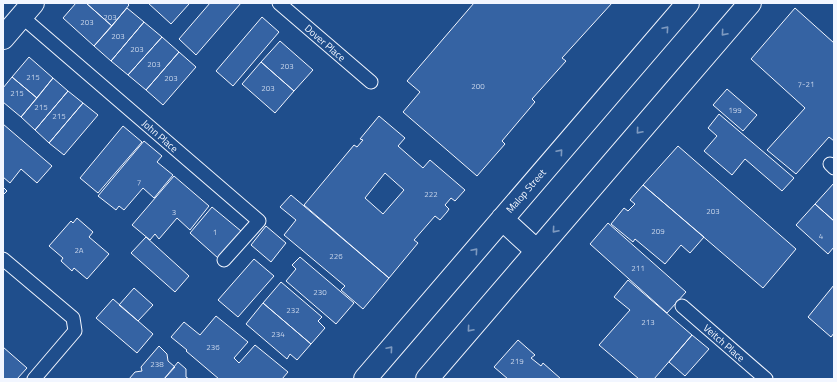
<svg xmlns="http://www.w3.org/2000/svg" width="837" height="382" font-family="'Titillium Web',sans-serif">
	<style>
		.building { fill: #3563a3; stroke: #f2f6ff; fill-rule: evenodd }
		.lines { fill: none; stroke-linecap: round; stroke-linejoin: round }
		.lane-casing { stroke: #f2f6ff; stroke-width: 15 }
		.street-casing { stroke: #f2f6ff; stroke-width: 24 }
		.secondary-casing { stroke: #f2f6ff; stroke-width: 24 }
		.lane { stroke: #1f4e8c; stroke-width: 13 }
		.street { stroke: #1f4e8c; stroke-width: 22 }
		.secondary { stroke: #1f4e8c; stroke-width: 22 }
		.oneway { stroke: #7e9ac0 }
		.labels { text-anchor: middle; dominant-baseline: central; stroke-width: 3; stroke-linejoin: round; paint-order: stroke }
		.number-label { font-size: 8px; fill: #c3d1e8 }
		.street-label { font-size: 10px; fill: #f2f6ff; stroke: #1f4e8c }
	</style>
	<rect width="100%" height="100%" fill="#1f4e8c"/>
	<!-- building -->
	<path class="building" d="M 76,3 L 86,3 L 112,26 L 94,46 L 63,18 Z
		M 86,3 L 127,3 L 129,5 L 112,26 Z
		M 148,3 L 188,3 L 189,4 L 171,24 Z
		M 210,3 L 241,3 L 196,55 L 179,39 Z
		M 474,3 L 612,3 L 562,58 L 566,61 L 532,99 L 535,102 L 502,141 L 505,144 L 477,176 L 403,112 L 420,92 L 407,81 Z
		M 127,8 L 144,22 L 111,61 L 94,46 Z
		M 795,8 L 834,43 L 834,141 L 829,137 L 796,174 L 767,150 L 805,108 L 751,59 Z
		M 262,17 L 279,32 L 233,86 L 216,71 Z
		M 144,22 L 162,37 L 128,75 L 111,61 Z
		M 162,37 L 179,52 L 146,90 L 128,75 Z
		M 280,41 L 313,70 L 294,91 L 261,62 Z
		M 179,52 L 196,67 L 163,105 L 146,90 Z
		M 29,57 L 53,78 L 37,98 L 12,77 Z
		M 261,62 L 294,91 L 275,113 L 242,84 Z
		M 12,77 L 37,98 L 21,117 L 3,102 L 3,88 Z
		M 53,78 L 68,91 L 35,130 L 21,117 Z
		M 727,89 L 757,115 L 743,131 L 713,105 Z
		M 68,91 L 83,103 L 49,143 L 35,130 Z
		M 83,103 L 98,115 L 64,155 L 49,143 Z
		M 719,114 L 794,178 L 782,191 L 745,159 L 732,175 L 704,151 L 717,136 L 708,128 Z
		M 379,116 L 405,138 L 398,146 L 423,168 L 430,160 L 465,190 L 455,201 L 451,198 L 445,205 L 449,209 L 447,212 L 440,220 L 435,216 L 414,240 L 418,243 L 389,278 L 304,205 L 354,145 L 357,147 L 363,140 L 360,139 ZM 385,173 L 404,190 L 383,214 L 365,198 Z
		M 3,124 L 52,166 L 37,183 L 21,169 L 10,183 L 3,177 Z
		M 123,126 L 142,142 L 98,193 L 80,178 Z
		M 144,141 L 162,156 L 157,162 L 173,175 L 154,198 L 143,188 L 124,210 L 119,206 L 116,210 L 98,196 Z
		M 678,146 L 796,249 L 763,288 L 643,185 Z
		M 174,176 L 209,206 L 190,230 L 177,218 L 159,239 L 155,234 L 150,240 L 132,225 Z
		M 834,183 L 834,221 L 815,204 Z
		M 643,185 L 704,237 L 690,253 L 681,245 L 665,264 L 635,239 L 633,242 L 611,224 L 624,208 L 628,211 L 635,204 L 630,200 Z
		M 3,187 L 7,191 L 3,195 Z
		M 291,195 L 389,278 L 363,309 L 341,290 L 345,286 L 284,235 L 296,220 L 280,207 Z
		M 815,204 L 834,221 L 834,247 L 828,254 L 796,225 Z
		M 212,207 L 241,231 L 218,258 L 190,233 Z
		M 77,218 L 93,232 L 89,237 L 109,254 L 87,279 L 74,268 L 72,271 L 61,261 L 63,258 L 49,246 L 71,221 L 73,223 Z
		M 608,223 L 686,292 L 667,313 L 590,244 Z
		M 266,226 L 286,243 L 271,262 L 251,245 Z
		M 146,237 L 189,276 L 175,292 L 131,253 Z
		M 300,257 L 354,303 L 336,324 L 286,281 L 296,269 L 292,265 Z
		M 254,259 L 274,276 L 238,317 L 218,300 Z
		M 628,280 L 692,335 L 654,379 L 639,379 L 599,345 L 630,310 L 614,297 Z
		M 281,282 L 322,317 L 318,321 L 325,328 L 311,344 L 263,303 Z
		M 834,285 L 834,333 L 831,337 L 808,317 Z
		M 134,288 L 153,305 L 138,321 L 119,305 Z
		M 113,299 L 153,334 L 137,353 L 96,318 Z
		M 263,303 L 311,344 L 297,360 L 290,354 L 287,359 L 246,324 Z
		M 216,316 L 248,342 L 234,358 L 239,363 L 255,345 L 288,372 L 282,379 L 219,379 L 186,351 L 187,350 L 171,337 L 184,322 L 200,335 Z
		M 692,335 L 709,349 L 685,376 L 669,362 Z
		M 518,340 L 535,355 L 531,358 L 541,366 L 543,363 L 561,379 L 508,379 L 494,367 Z
		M 159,346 L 167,354 L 168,361 L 175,367 L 164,379 L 129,379 L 135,372 L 142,371 L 141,367 Z
		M 3,347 L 27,368 L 17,379 L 3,379 Z
		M 178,362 L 186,369 L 186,377 L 189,379 L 164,379 Z"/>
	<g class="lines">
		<!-- lane casing -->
		<g class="lane-casing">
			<path id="lane" d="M 279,3 L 371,82
				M 21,16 L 259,221 L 224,260
				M 830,164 L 834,168
				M 3,259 L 73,318 L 75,331 L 34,379
				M 682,306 L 766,379"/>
		</g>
		<!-- street casing -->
		<g class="street-casing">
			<path id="street" d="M 3,38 L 33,3"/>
		</g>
		<!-- secondary casing -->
		<g class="secondary-casing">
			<path id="secondary" d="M 502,219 L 537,251
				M 365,379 L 688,3
				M 427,379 L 750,3"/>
		</g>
		<!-- lane -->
		<use href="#lane" class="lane"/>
		<!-- street -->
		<use href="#street" class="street"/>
		<!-- secondary -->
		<use href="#secondary" class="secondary"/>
	</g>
	<!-- one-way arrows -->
	<defs><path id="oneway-chevron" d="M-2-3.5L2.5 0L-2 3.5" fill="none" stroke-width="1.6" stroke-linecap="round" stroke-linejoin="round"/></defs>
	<g class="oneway">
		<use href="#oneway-chevron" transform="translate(666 29) rotate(-49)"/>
		<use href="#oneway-chevron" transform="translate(724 33) rotate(131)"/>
		<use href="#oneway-chevron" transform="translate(639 131) rotate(131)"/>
		<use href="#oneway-chevron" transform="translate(560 152) rotate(-49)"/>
		<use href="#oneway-chevron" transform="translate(555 230) rotate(131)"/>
		<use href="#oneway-chevron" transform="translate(475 251) rotate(-49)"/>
		<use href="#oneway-chevron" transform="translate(470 329) rotate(131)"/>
		<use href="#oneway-chevron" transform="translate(390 349) rotate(-49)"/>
	</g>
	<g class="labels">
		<!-- number labels -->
		<g class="number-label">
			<text x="110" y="17">203</text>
			<text x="87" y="22">203</text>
			<text x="118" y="36">203</text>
			<text x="137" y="49">203</text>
			<text x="154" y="64">203</text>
			<text x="287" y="66">203</text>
			<text x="33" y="77">215</text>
			<text x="171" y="78">203</text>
			<text x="806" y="84">7-21</text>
			<text x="478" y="86">200</text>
			<text x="268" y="88">203</text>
			<text x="17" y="93">215</text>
			<text x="41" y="107">215</text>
			<text x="735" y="110">199</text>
			<text x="59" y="116">215</text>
			<text x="139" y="182">7</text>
			<text x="431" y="194">222</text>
			<text x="713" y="211">203</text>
			<text x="174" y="212">3</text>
			<text x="658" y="231">209</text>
			<text x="215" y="232">1</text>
			<text x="821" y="236">4</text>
			<text x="79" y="250">2A</text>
			<text x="336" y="256">226</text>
			<text x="638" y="268">211</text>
			<text x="320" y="292">230</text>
			<text x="293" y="310">232</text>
			<text x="648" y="322">213</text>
			<text x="278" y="334">234</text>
			<text x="213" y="347">236</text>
			<text x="517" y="361">219</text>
			<text x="157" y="364">238</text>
		</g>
		<!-- street labels -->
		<g class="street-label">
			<text transform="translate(325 43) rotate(41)">Dover Place</text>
			<text transform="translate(160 136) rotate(41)">John Place</text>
			<text transform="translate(526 191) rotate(-49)">Malop Street</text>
			<text transform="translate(724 343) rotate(41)">Veitch Place</text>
		</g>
	</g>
	<!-- border -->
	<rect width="837" height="382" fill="none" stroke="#f2f6ff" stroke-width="8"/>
</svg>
